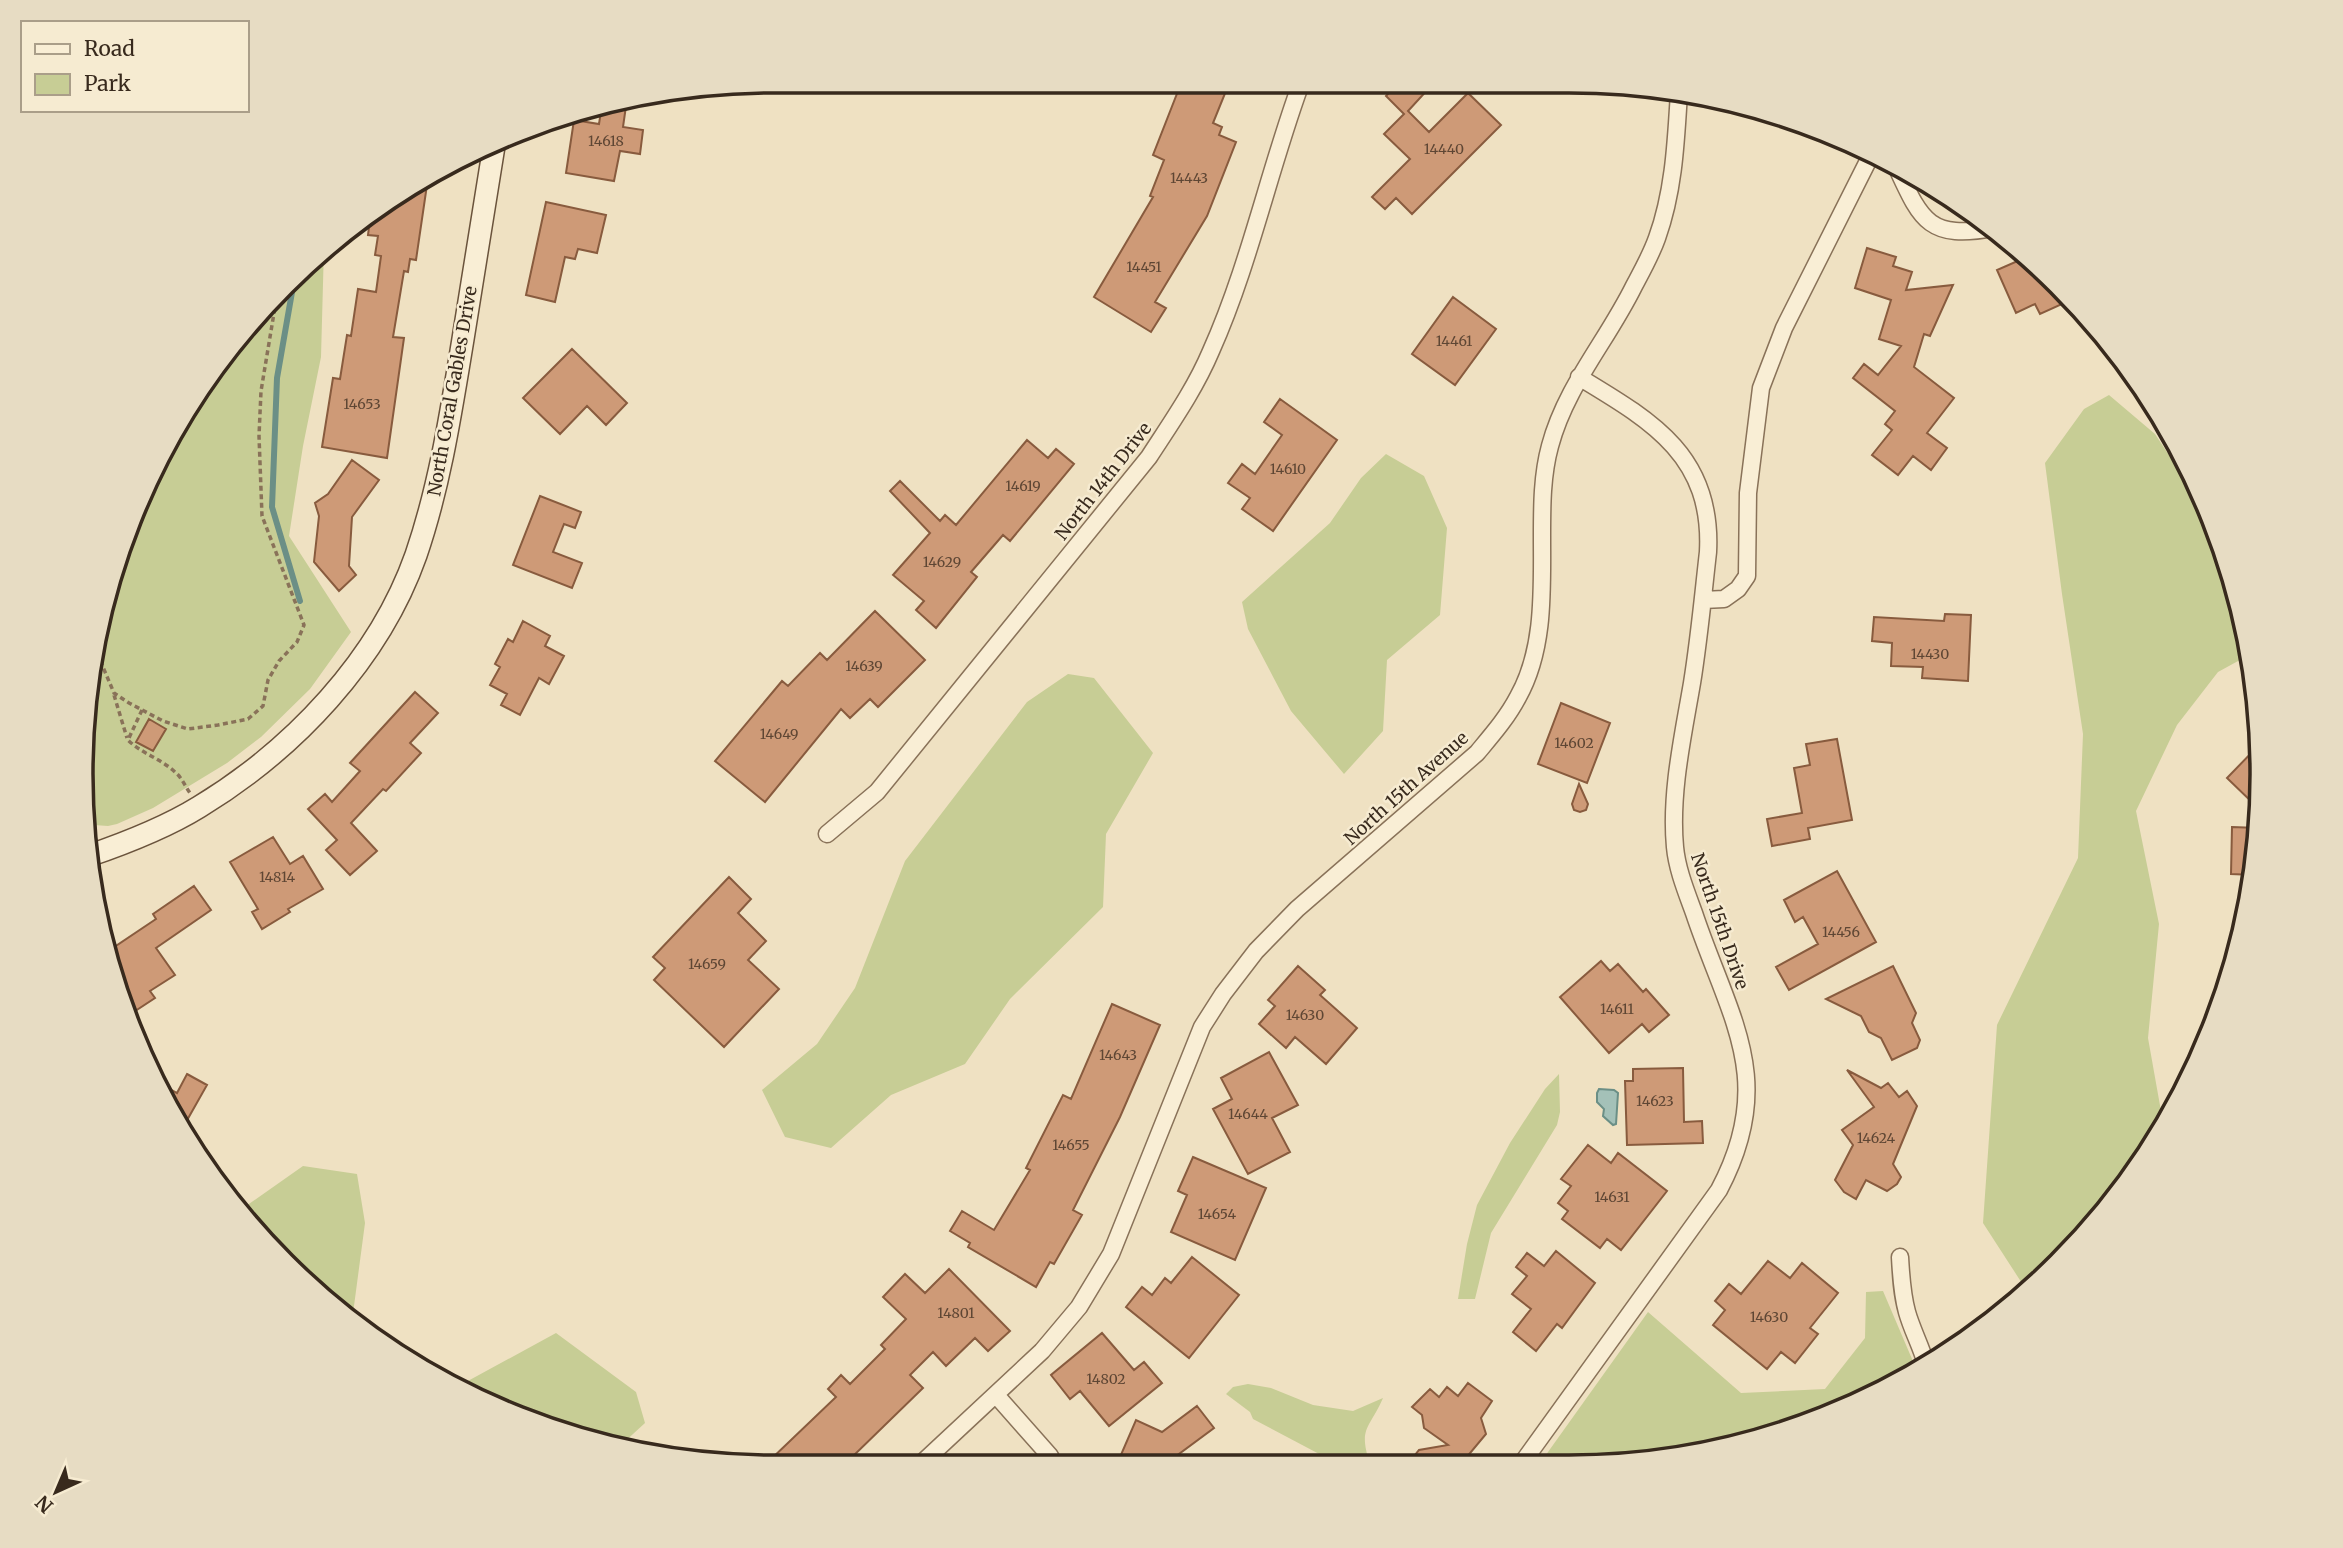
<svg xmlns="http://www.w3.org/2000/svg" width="2343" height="1548" font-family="Merriweather,serif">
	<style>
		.green { fill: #c7cd95 }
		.water { fill: #a4c1b8; stroke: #6b8f86; stroke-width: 2 }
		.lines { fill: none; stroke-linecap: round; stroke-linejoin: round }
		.stream { stroke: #6b8f86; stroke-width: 6 }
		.building { fill: #ce9a77; stroke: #885b3e; stroke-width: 2 }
		.street-casing { stroke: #897259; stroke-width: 19 }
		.secondary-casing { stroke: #6a533c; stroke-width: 24 }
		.path { stroke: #897259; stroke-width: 3.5; stroke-dasharray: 5 3.5; stroke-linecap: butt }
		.street { stroke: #f9eed5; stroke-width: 16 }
		.secondary { stroke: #f9eed5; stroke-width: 21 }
		.labels { text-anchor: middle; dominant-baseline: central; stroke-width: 5; stroke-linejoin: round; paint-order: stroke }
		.number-label { font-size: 14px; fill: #5e4634 }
		.street-label { font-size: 18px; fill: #382a1d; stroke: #f6ebd1 }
		.rim { fill: none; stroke: #382a1d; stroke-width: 3.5 }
	</style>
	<rect width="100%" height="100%" fill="#efe1c2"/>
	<!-- green -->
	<path class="green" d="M 324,247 L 321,357 L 303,446 L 289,536 L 351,632 L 310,689 L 261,737 L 227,763 L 153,808 L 117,824 L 108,826 L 94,825 L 86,821 L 82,814 L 82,729 L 117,551 L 173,428 L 224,352 Z
		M 2109,395 L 2155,434 L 2210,517 L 2239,594 L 2249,655 L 2218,672 L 2177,725 L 2136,811 L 2159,924 L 2148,1038 L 2164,1128 L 2091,1231 L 2027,1291 L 1983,1223 L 1997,1025 L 2078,858 L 2083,734 L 2062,594 L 2045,463 L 2084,409 Z
		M 1386,454 L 1424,476 L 1447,528 L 1440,615 L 1387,660 L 1383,731 L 1344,774 L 1291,711 L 1248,629 L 1242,602 L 1330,523 L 1361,478 Z
		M 1068,674 L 1094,678 L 1153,753 L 1106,834 L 1103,907 L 1010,999 L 965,1064 L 891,1095 L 831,1148 L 785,1137 L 762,1090 L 817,1044 L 855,988 L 905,861 L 1027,702 Z
		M 1559,1074 L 1560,1112 L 1557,1125 L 1491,1233 L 1475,1299 L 1458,1299 L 1467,1244 L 1477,1205 L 1510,1143 L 1545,1089 Z
		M 303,1166 L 357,1174 L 365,1223 L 352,1321 L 317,1296 L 244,1212 L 246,1206 Z
		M 1883,1291 L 1912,1359 L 1914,1372 L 1876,1396 L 1748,1444 L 1614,1466 L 1538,1466 L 1648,1312 L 1741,1393 L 1825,1389 L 1865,1338 L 1866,1292 Z
		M 556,1333 L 636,1392 L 645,1423 L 621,1445 L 508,1415 L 455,1388 Z
		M 1248,1384 L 1271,1388 L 1313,1405 L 1353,1411 L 1383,1398 C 1369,1430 1358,1427 1370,1464 L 1340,1465 L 1253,1419 L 1250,1412 L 1226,1394 L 1233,1387 Z"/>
	<!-- water -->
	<path class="water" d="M 1599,1089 L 1614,1090 L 1618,1093 L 1616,1124 L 1613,1125 L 1603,1116 L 1604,1109 L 1597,1102 L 1597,1093 Z"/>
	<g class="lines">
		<!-- stream -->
		<path class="stream" d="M 295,275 L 277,378 L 272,507 L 300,601"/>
	</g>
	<!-- building -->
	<path class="building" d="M 1180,86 L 1228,86 L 1213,123 L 1222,127 L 1219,135 L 1236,142 L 1207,216 L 1155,302 L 1166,308 L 1151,332 L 1094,297 L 1153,197 L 1150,196 L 1164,160 L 1153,155 Z
		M 1395,86 L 1431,86 L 1408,111 L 1429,132 L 1468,93 L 1501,125 L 1412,214 L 1396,198 L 1385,209 L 1372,197 L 1410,159 L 1384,134 L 1404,114 L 1386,96 Z
		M 609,104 L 626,106 L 623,127 L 643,130 L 640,154 L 620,151 L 614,181 L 566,173 L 574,120 L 599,124 L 602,105 Z
		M 428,178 L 416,260 L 410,259 L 408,272 L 404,271 L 393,337 L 404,338 L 387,458 L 322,447 L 333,378 L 340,379 L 347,335 L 351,336 L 358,289 L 376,292 L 381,256 L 375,255 L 378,236 L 368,235 L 371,211 L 376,207 L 391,209 L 393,195 Z
		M 546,202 L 606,215 L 597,253 L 578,249 L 575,259 L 565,257 L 555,302 L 526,295 Z
		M 1867,248 L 1896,257 L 1893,266 L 1912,272 L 1906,290 L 1953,285 L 1930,336 L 1924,334 L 1914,367 L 1954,398 L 1927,433 L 1947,448 L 1931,470 L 1913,456 L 1898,475 L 1872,455 L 1892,430 L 1885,424 L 1895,411 L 1853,378 L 1864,364 L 1878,375 L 1901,346 L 1879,339 L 1891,300 L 1855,288 Z
		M 2029,256 L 2071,300 L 2040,314 L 2035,304 L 2016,313 L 1997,270 Z
		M 1453,297 L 1496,329 L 1455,385 L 1412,354 Z
		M 572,349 L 627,403 L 606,425 L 587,406 L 560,434 L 523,398 Z
		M 1280,399 L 1337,440 L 1273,531 L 1242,509 L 1250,498 L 1228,483 L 1242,464 L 1255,474 L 1282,435 L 1264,422 Z
		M 1027,440 L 1048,458 L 1056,449 L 1074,464 L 1010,541 L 1003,535 L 971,572 L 977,577 L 936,628 L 916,610 L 924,601 L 893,575 L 930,533 L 890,491 L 900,481 L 940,521 L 945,515 L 956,525 Z
		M 352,460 L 379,480 L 352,517 L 349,566 L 356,575 L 339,591 L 314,562 L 319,516 L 315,503 L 328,494 Z
		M 540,496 L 581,512 L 575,528 L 564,524 L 553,552 L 582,563 L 572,588 L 513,565 Z
		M 875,611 L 925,660 L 878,707 L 870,699 L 850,718 L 841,709 L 765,802 L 715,761 L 782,681 L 788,686 L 820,653 L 827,660 Z
		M 1945,614 L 1971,615 L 1968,681 L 1922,678 L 1923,667 L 1891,666 L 1892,643 L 1872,641 L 1874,617 L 1944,621 Z
		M 523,621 L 550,636 L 545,646 L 564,656 L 549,684 L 539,678 L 520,715 L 501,705 L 507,694 L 490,685 L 500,667 L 495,664 L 508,639 L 513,642 Z
		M 415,692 L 438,713 L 410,743 L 421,753 L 386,791 L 383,789 L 351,823 L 377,851 L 350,875 L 326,850 L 337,840 L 308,809 L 325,794 L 332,802 L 360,771 L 350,763 Z
		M 1561,703 L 1610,723 L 1587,783 L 1538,764 Z
		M 149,719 L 166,729 L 153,751 L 136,742 Z
		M 1837,739 L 1852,820 L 1808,828 L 1810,839 L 1772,846 L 1767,819 L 1802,813 L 1794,768 L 1810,765 L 1806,744 Z
		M 2260,744 L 2259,786 L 2258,808 L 2227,778 Z
		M 1579,784 L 1588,804 L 1586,810 L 1580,812 L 1574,810 L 1572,804 Z
		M 2232,827 L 2258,828 L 2257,864 L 2254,875 L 2231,874 Z
		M 273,837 L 290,864 L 303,856 L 323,889 L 288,909 L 290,912 L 262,929 L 252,912 L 258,909 L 230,862 Z
		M 1837,871 L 1876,942 L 1789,990 L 1776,967 L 1818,944 L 1803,917 L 1795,922 L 1784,900 Z
		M 729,877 L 751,899 L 738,913 L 766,941 L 748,960 L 779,989 L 724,1047 L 654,980 L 665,968 L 653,957 Z
		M 194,886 L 211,910 L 156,948 L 175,975 L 150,991 L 155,998 L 126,1017 L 104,954 L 156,919 L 153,914 Z
		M 1601,961 L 1610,971 L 1618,964 L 1643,992 L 1646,989 L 1669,1015 L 1649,1032 L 1642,1024 L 1609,1053 L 1560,997 Z
		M 1298,966 L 1325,990 L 1320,995 L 1357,1028 L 1326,1064 L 1295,1037 L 1286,1048 L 1259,1024 L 1275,1006 L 1268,1000 Z
		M 1893,966 L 1916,1013 L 1912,1023 L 1920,1040 L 1917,1048 L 1892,1060 L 1881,1038 L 1869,1032 L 1861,1016 L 1826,999 Z
		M 1112,1004 L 1160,1025 L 1120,1117 L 1073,1210 L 1082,1215 L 1054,1264 L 1050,1262 L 1036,1287 L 968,1247 L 970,1243 L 950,1231 L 962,1211 L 994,1230 L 1030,1170 L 1026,1168 L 1063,1095 L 1071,1099 Z
		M 1269,1052 L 1298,1105 L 1272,1118 L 1290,1152 L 1248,1174 L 1213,1109 L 1232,1099 L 1221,1078 Z
		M 1683,1068 L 1684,1122 L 1702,1121 L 1703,1143 L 1627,1145 L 1625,1081 L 1633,1081 L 1633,1069 Z
		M 1847,1070 L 1881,1088 L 1888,1083 L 1899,1097 L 1907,1091 L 1917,1106 L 1893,1164 L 1901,1177 L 1897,1184 L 1887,1191 L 1866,1180 L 1856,1199 L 1844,1192 L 1835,1180 L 1853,1145 L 1842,1130 L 1874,1107 Z
		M 187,1074 L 207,1085 L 186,1122 L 173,1114 L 156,1081 L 177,1093 Z
		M 1588,1145 L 1611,1163 L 1618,1153 L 1667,1191 L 1621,1250 L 1607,1239 L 1600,1248 L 1562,1219 L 1568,1211 L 1558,1203 L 1571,1186 L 1561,1179 Z
		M 1193,1157 L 1266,1188 L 1235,1260 L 1171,1232 L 1187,1195 L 1178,1191 Z
		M 1556,1251 L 1595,1283 L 1562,1328 L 1557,1324 L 1536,1351 L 1513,1332 L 1531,1309 L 1512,1294 L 1527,1276 L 1516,1267 L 1527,1253 L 1544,1266 Z
		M 1192,1257 L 1239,1295 L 1189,1358 L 1126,1307 L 1142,1287 L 1152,1295 L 1165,1278 L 1171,1283 Z
		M 1768,1261 L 1790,1278 L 1802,1263 L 1838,1293 L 1810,1328 L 1818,1334 L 1795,1363 L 1781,1352 L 1767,1369 L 1713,1325 L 1725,1310 L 1715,1301 L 1729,1284 L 1741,1294 Z
		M 949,1269 L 1010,1331 L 988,1351 L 975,1338 L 946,1366 L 933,1352 L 910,1375 L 923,1388 L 847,1462 L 768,1462 L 836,1397 L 828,1389 L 841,1375 L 850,1384 L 885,1349 L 881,1345 L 906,1319 L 883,1297 L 905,1274 L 925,1293 Z
		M 1102,1333 L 1134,1370 L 1144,1362 L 1162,1383 L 1109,1426 L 1080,1391 L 1070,1399 L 1051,1375 Z
		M 1468,1383 L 1492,1401 L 1481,1418 L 1486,1434 L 1461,1464 L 1417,1465 L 1415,1455 L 1419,1450 L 1448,1445 L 1424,1428 L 1422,1415 L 1412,1407 L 1430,1389 L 1439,1397 L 1447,1387 L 1458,1396 Z
		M 1197,1406 L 1214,1428 L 1175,1457 L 1172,1464 L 1117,1464 L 1136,1420 L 1162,1432 Z"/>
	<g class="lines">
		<!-- street casing -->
		<g class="street-casing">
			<path id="street" d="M 1896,166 C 1921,220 1928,240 1994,228
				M 1703,600 L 1724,599 L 1738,589 L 1747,576 L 1748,493 L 1761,388 L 1784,328 L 1872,153
				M 827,834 L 877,792 L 1149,457 C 1171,423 1195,389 1211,351 C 1249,266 1268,174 1300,86
				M 1900,1257 C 1901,1276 1902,1294 1907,1312 C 1912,1330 1921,1346 1926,1364
				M 996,1395 L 1050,1456
				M 922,1463 L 1042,1351 L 1079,1307 L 1111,1254 L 1202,1027 L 1223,994 L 1256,951 L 1297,909 L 1477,753 C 1492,735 1507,718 1518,697 C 1545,649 1542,589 1542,536 C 1542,506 1542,475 1550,446 C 1566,386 1607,341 1634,286 C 1642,271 1651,255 1657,238 C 1674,191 1676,141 1679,92
				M 1520,1466 L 1719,1190 C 1778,1079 1729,1018 1694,913 C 1686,891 1677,869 1675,847 C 1670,793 1683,736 1692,683 C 1699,640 1703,596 1708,552 C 1713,456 1652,421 1579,377"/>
		</g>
		<!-- secondary casing -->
		<g class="secondary-casing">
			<path id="secondary" d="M 88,856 C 126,843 165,828 199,807 C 293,750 379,660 416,555 C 440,485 451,412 463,339 C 473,274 484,210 494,146"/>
		</g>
		<!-- path -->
		<path class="path" d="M 97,653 L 114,693 L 129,703 L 163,721 L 188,729 L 218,725 L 248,719 L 263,706 L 268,680 L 279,661 L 297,642 L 304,625 L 262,516 L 259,436 L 261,391 L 277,295
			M 114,695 L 127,738
			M 142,710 L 128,740 C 142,754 162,759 176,773 C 182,778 185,786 190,793"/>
		<!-- street -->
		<use href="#street" class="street"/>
		<!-- secondary -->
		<use href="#secondary" class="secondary"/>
	</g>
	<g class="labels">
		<!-- number labels -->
		<g class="number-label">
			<text x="606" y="141">14618</text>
			<text x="1444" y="149">14440</text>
			<text x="1189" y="178">14443</text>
			<text x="1144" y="267">14451</text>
			<text x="1454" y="341">14461</text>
			<text x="362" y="404">14653</text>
			<text x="1288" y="469">14610</text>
			<text x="1023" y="486">14619</text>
			<text x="942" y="562">14629</text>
			<text x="1930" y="654">14430</text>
			<text x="864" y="666">14639</text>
			<text x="779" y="734">14649</text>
			<text x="1574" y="743">14602</text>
			<text x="277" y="877">14814</text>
			<text x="1841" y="932">14456</text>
			<text x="707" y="964">14659</text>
			<text x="1617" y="1009">14611</text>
			<text x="1305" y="1015">14630</text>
			<text x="1118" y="1055">14643</text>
			<text x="1655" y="1101">14623</text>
			<text x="1248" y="1114">14644</text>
			<text x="1876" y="1138">14624</text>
			<text x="1071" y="1145">14655</text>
			<text x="1612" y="1197">14631</text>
			<text x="1217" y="1214">14654</text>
			<text x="956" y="1313">14801</text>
			<text x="1769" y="1317">14630</text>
			<text x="1106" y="1379">14802</text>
		</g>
		<!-- street labels -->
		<g class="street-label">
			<text transform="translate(452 391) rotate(-80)">North Coral Gables Drive</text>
			<text transform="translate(1103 481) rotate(-52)">North 14th Drive</text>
			<text transform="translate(1406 788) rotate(-42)">North 15th Avenue</text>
			<text transform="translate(1720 921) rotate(71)">North 15th Drive</text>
		</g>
	</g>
	<!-- crop -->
	<path d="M0 0H2343V1548H0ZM774 93H1569A681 681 0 0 1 2250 774V774A681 681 0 0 1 1569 1455H774A681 681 0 0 1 93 774V774A681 681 0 0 1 774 93Z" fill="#e7dcc3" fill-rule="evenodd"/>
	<path class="rim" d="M774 93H1569A681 681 0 0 1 2250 774V774A681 681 0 0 1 1569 1455H774A681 681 0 0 1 93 774V774A681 681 0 0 1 774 93Z"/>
	<!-- legend -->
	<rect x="21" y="21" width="228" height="91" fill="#f6ebd1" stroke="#aa9e89" stroke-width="2"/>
	<rect x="35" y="44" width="35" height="10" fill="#f9eed5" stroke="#aa9e89" stroke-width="2"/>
	<text x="84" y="56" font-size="21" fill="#382a1d">Road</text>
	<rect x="35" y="74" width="35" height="21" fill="#c7cd95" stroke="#aa9e89" stroke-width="2"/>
	<text x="84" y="91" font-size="21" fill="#382a1d">Park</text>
	<!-- north arrow -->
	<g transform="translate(56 1492) rotate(224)" stroke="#f6ebd1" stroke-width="5" paint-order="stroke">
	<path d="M0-5L12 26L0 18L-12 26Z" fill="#382a1d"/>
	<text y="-10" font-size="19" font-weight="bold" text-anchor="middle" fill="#382a1d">N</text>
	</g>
</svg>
